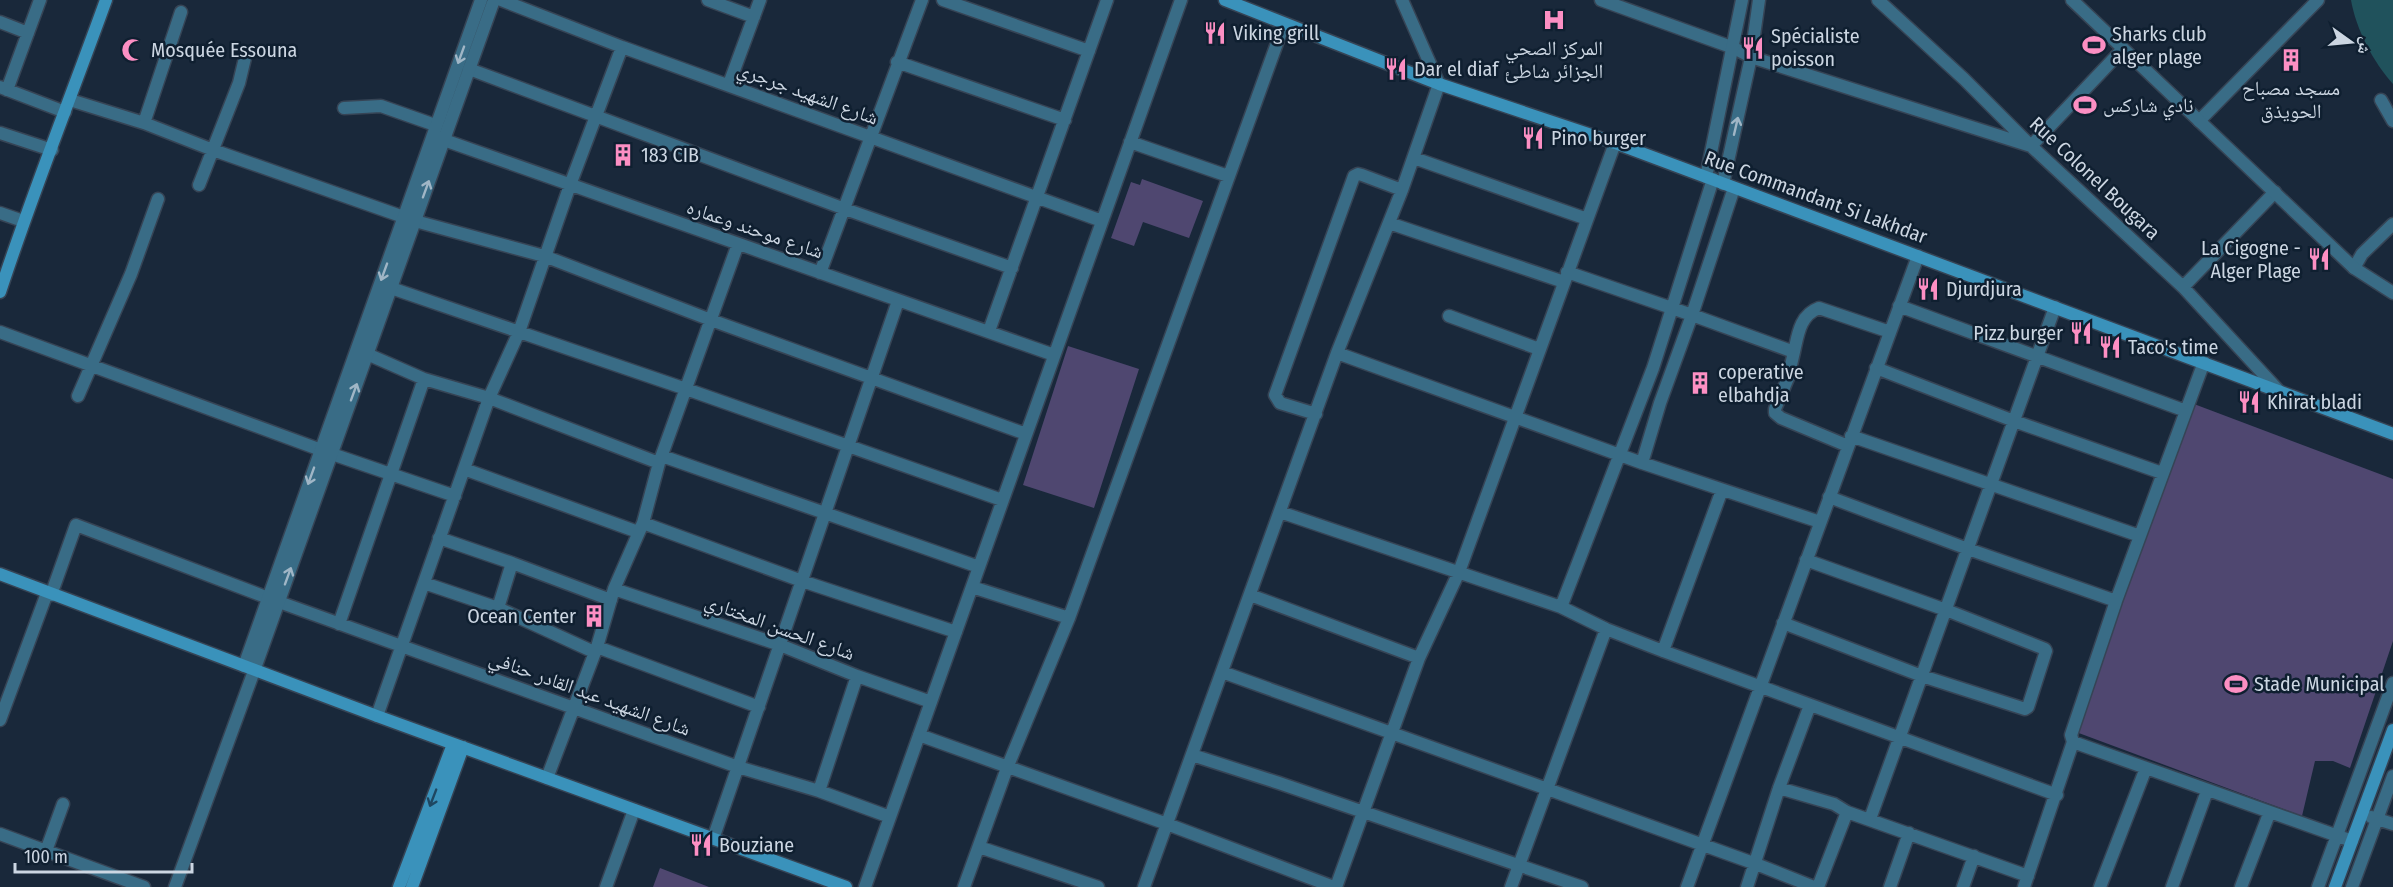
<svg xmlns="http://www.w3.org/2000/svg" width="2393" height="887" font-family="'Fira Sans Condensed','Noto Naskh Arabic',sans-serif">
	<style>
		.green { fill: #4f4770 }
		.water { fill: #20525c }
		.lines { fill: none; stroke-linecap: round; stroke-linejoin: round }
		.minor-casing { stroke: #364455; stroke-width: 15 }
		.tertiary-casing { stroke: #364455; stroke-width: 15 }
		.secondary-casing { stroke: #364455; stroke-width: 15 }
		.minor { stroke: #396c86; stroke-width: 12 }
		.tertiary { stroke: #396c86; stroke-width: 12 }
		.secondary { stroke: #3a92bb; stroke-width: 12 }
		.oneway { stroke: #a0b6c6 }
		.oneway2 { stroke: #1e4761 }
		.labels { text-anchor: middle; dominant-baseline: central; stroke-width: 5; stroke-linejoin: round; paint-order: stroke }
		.poi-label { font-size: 20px; fill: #ccd6e2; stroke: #0f1f30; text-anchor: start }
		.street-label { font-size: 20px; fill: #ccd6e2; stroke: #0f1f30 }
	</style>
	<rect width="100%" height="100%" fill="#19283a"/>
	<!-- green -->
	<path class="green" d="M 1142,179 L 1203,201 L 1189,238 L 1143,222 L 1134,246 L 1111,238 L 1131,182 L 1140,185 Z
		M 1068,346 L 1139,369 L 1094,508 L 1023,485 Z
		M 2194,404 L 2393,479 L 2393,641 L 2350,768 L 2333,761 L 2315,761 L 2302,816 L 2076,732 Z
		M 660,868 L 709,887 L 653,887 Z"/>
	<!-- water -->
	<path class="water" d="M 2351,0 L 2393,0 L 2393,84 C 2373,62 2356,29 2351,0 Z"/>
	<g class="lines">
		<!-- minor casing -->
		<g class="minor-casing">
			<path id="minor" d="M 501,0 L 622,47 L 1102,221
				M 708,0 L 754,17
				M 943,0 L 1089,51
				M 1601,0 L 1734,48 L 1751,57 L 2031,146 L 2123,49
				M 1878,0 L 1964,79 L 2031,146 L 2183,287 L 2279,391
				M 0,22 L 28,33
				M 897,62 L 1065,120
				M 469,69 L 845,209 L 1012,268
				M 729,84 L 760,0
				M 0,87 L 65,112
				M 7,90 L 40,0
				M 70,100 L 144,123 L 213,150 L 415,221 L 544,256 L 711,320 L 1026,434
				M 2381,100 L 2393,121
				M 344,108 L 381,106 L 435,125
				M 2199,121 L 2318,0
				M 144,123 L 181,12
				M 0,133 L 52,150
				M 444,140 L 1054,355
				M 1130,142 L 1228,176
				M 1414,158 L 1587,219
				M 199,185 L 239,83 L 245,58
				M 1734,188 L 1692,315 L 1794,352 L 1788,378 L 1775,409 L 1775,413 L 1781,418 L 1848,446
				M 0,213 L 23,221
				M 1389,223 L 1564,282
				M 2354,268 L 2362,254 L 2393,224
				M 1567,272 L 1692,315 L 1660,403 L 1642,463
				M 820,273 L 922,0
				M 2183,287 L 2275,192
				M 391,288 L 686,389 L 1002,500
				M 1899,306 L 2186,411
				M 1449,316 L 1539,349
				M 989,331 L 1107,0
				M 0,332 L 332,454 L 455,496
				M 1794,352 C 1798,334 1800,315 1819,308 L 1890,332
				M 1337,353 L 1642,463 L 1820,522
				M 367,354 L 424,379 L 489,398 L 659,463
				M 1876,368 L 2014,421 L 2162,473
				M 78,396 L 131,274 L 158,199
				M 1316,414 L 1280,403 L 1275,395 L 1354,176 L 1358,174 L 1362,175 L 1402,190
				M 1851,436 L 2140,536
				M 662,456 L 979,567
				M 464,469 L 638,532
				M 1829,497 L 1968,549 L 2116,601
				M 1280,512 L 1561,607 L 1606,629 L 1663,651 L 2057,795
				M 643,523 L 802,581 L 956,632
				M 439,538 L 512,563
				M 424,583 L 498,608 L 594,652
				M 972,587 L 1069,618
				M 614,589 L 780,645 L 857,676 L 931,702
				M 51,595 L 76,525 L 279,602 L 738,767 L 819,791 L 890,817
				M 1250,595 L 1419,658
				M 1561,607 L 1653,368 L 1713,179
				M 498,608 L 512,563 L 611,600
				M 1783,623 L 1922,676 L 2025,709 L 2028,707 L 2046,651 L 2045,649 L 1946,610 L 1806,560
				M 339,624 L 424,379
				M 597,647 L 759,707
				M 1663,651 L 1722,490
				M 1222,672 L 1756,864 L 1814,887
				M 377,716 L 489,398 L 519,332 L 570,185 L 622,47
				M 0,720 L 47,593
				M 919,735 L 1167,824 L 1334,887
				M 2073,742 L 2071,735 L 2116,601 L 2204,362
				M 1192,755 L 1279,783 L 1582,887
				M 547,778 L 597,647 L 614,589 L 643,523 L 659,463 L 738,244
				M 1779,788 L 1834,804 L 1847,812 L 2028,876
				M 819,791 L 857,676
				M 2371,817 L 2393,824
				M 1870,819 L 2055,307
				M 0,834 L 144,887
				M 713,839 L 898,301
				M 979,847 L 1098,887
				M 46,851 L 63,804
				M 175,887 L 254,671
				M 606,887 L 634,810
				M 865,887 L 1181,0
				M 964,887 L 1007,768 L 1069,618 L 1284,24
				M 1144,887 L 1337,353 L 1402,190 L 1439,84 L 1402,0
				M 1336,887 L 1419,658 L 1459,572 L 1615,143
				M 1511,887 L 1606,629
				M 1687,887 L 1918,256
				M 1747,887 L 1779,788 L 1810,705
				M 1818,887 L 1847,812
				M 1890,887 L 1909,833
				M 1963,887 L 1974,856
				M 2024,887 L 2073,742 L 2352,841
				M 2100,887 L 2146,768
				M 2172,887 L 2207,791
				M 2241,887 L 2269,814
				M 2318,887 L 2393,683
				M 2352,887 L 2393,776"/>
		</g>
		<!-- tertiary casing -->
		<g class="tertiary-casing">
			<path id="tertiary" d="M 2072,0 L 2354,268 L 2393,293
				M 1706,177 L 1742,0
				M 1723,184 L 1751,57 L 1759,0
				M 244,666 L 481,0
				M 254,671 L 494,0"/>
		</g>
		<!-- secondary casing -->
		<g class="secondary-casing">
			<path id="secondary" d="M 1225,0 L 1439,84 L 1615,143 L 2393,434
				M 0,292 C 32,194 71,97 106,0
				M 0,574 L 377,716 L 846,887
				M 399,887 L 453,744
				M 412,887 L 463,747
				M 2335,887 L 2393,730"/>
		</g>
		<!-- minor -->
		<use href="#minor" class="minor"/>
		<!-- tertiary -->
		<use href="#tertiary" class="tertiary"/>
		<!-- secondary -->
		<use href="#secondary" class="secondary"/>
	</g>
	<!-- one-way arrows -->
	<defs><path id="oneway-shaft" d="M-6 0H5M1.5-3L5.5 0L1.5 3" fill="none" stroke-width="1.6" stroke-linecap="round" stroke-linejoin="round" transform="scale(1.5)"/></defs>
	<g class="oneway">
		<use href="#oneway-shaft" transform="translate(461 55) rotate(110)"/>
		<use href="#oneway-shaft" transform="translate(1736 126) rotate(-77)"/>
		<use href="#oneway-shaft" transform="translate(426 189) rotate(-70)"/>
		<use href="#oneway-shaft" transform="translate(384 272) rotate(110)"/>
		<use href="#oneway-shaft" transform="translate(354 392) rotate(-70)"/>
		<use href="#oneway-shaft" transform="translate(311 476) rotate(110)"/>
		<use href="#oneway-shaft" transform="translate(288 576) rotate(-70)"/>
	</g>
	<use class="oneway2" href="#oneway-shaft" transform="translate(433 798) rotate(111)"/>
	<!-- icons -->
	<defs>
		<g id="hospital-bare" transform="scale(1.8)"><path d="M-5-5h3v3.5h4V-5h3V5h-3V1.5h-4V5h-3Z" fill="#fc8fc3" stroke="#0f1f30" stroke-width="2.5" paint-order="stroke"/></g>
		<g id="restaurant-bare" transform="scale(1.8)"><path d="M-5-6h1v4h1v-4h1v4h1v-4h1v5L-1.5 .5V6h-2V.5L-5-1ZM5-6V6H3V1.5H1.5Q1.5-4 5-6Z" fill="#fc8fc3" stroke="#0f1f30" stroke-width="2.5" paint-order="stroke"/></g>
		<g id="stadium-bare" transform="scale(1.8)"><path d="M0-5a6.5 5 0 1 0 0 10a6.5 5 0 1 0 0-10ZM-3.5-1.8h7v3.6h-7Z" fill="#fc8fc3" stroke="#0f1f30" stroke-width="2.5" paint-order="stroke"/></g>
		<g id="mosque-bare" transform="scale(1.8)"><path d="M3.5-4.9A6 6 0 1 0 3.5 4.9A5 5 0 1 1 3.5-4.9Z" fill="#fc8fc3" stroke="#0f1f30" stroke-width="2.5" paint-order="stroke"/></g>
		<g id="building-bare" transform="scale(1.8)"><path d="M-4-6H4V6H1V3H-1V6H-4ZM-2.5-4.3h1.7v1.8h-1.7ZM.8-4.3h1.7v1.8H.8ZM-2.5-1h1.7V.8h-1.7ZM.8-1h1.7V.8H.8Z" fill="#fc8fc3" stroke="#0f1f30" stroke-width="2.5" paint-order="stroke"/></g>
	</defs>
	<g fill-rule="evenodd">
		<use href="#hospital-bare" x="1554" y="20"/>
		<use href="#restaurant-bare" x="1215" y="33"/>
		<use href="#stadium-bare" x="2094" y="45"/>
		<use href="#restaurant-bare" x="1753" y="48"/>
		<use href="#mosque-bare" x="133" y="50"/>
		<use href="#building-bare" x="2291" y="60"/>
		<use href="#restaurant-bare" x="1396" y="69"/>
		<use href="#stadium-bare" x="2085" y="105"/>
		<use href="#restaurant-bare" x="1533" y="138"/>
		<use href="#building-bare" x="623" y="155"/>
		<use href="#restaurant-bare" x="2319" y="259"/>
		<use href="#restaurant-bare" x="1928" y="289"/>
		<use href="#restaurant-bare" x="2081" y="333"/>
		<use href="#restaurant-bare" x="2110" y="347"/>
		<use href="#building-bare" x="1700" y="383"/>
		<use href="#restaurant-bare" x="2249" y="402"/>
		<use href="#building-bare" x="594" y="616"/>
		<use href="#stadium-bare" x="2236" y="684"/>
		<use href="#restaurant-bare" x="701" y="845"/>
	</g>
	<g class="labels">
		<!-- poi labels -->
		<g class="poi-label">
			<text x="1233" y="33">Viking grill</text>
			<text x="2112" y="34">Sharks club<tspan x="2112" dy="23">alger plage</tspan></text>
			<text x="1771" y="36">Spécialiste<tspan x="1771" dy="23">poisson</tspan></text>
			<text x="1554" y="48" text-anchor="middle">المركز الصحي<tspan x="1554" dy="23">الجزائر شاطئ</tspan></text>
			<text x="151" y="50">Mosquée Essouna</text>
			<text x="1414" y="69">Dar el diaf</text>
			<text x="2291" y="88" text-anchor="middle">مسجد مصباح<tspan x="2291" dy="23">الحويذق</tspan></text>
			<text x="2103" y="105">نادي شاركس</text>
			<text x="1551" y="138">Pino burger</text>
			<text x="641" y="155">183 CIB</text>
			<text x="2301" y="248" text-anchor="end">La Cigogne -<tspan x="2301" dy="23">Alger Plage</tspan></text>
			<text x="1946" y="289">Djurdjura</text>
			<text x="2063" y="333" text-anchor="end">Pizz burger</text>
			<text x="2128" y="347">Taco's time</text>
			<text x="1718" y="372">coperative<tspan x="1718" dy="23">elbahdja</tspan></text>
			<text x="2267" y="402">Khirat bladi</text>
			<text x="576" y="616" text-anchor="end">Ocean Center</text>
			<text x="2254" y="684">Stade Municipal</text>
			<text x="719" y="845">Bouziane</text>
		</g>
		<!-- street labels -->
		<g class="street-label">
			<text transform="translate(808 93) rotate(20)">شارع الشهيد جرجري</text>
			<text transform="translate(2095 178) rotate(43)">Rue Colonel Bougara</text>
			<text transform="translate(1816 197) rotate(20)">Rue Commandant Si Lakhdar</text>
			<text transform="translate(755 229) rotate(19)">شارع موحند وعماره</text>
			<text transform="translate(780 627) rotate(20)">شارع الحسن المختاري</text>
			<text transform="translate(590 693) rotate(20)">شارع الشهيد عبد القادر حنافي</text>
		</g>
	</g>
	<!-- north arrow -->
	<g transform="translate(2351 42) rotate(105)" stroke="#0f1f30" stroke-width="4.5" paint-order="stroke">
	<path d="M0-4.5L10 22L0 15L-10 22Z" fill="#ccd6e2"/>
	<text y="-9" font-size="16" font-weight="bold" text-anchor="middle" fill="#ccd6e2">ش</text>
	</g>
	<!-- scale -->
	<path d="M15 863v9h177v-9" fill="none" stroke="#ccd6e2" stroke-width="3"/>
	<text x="24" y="863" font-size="18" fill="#ccd6e2" stroke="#0f1f30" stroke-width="4.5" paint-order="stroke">100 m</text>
</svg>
